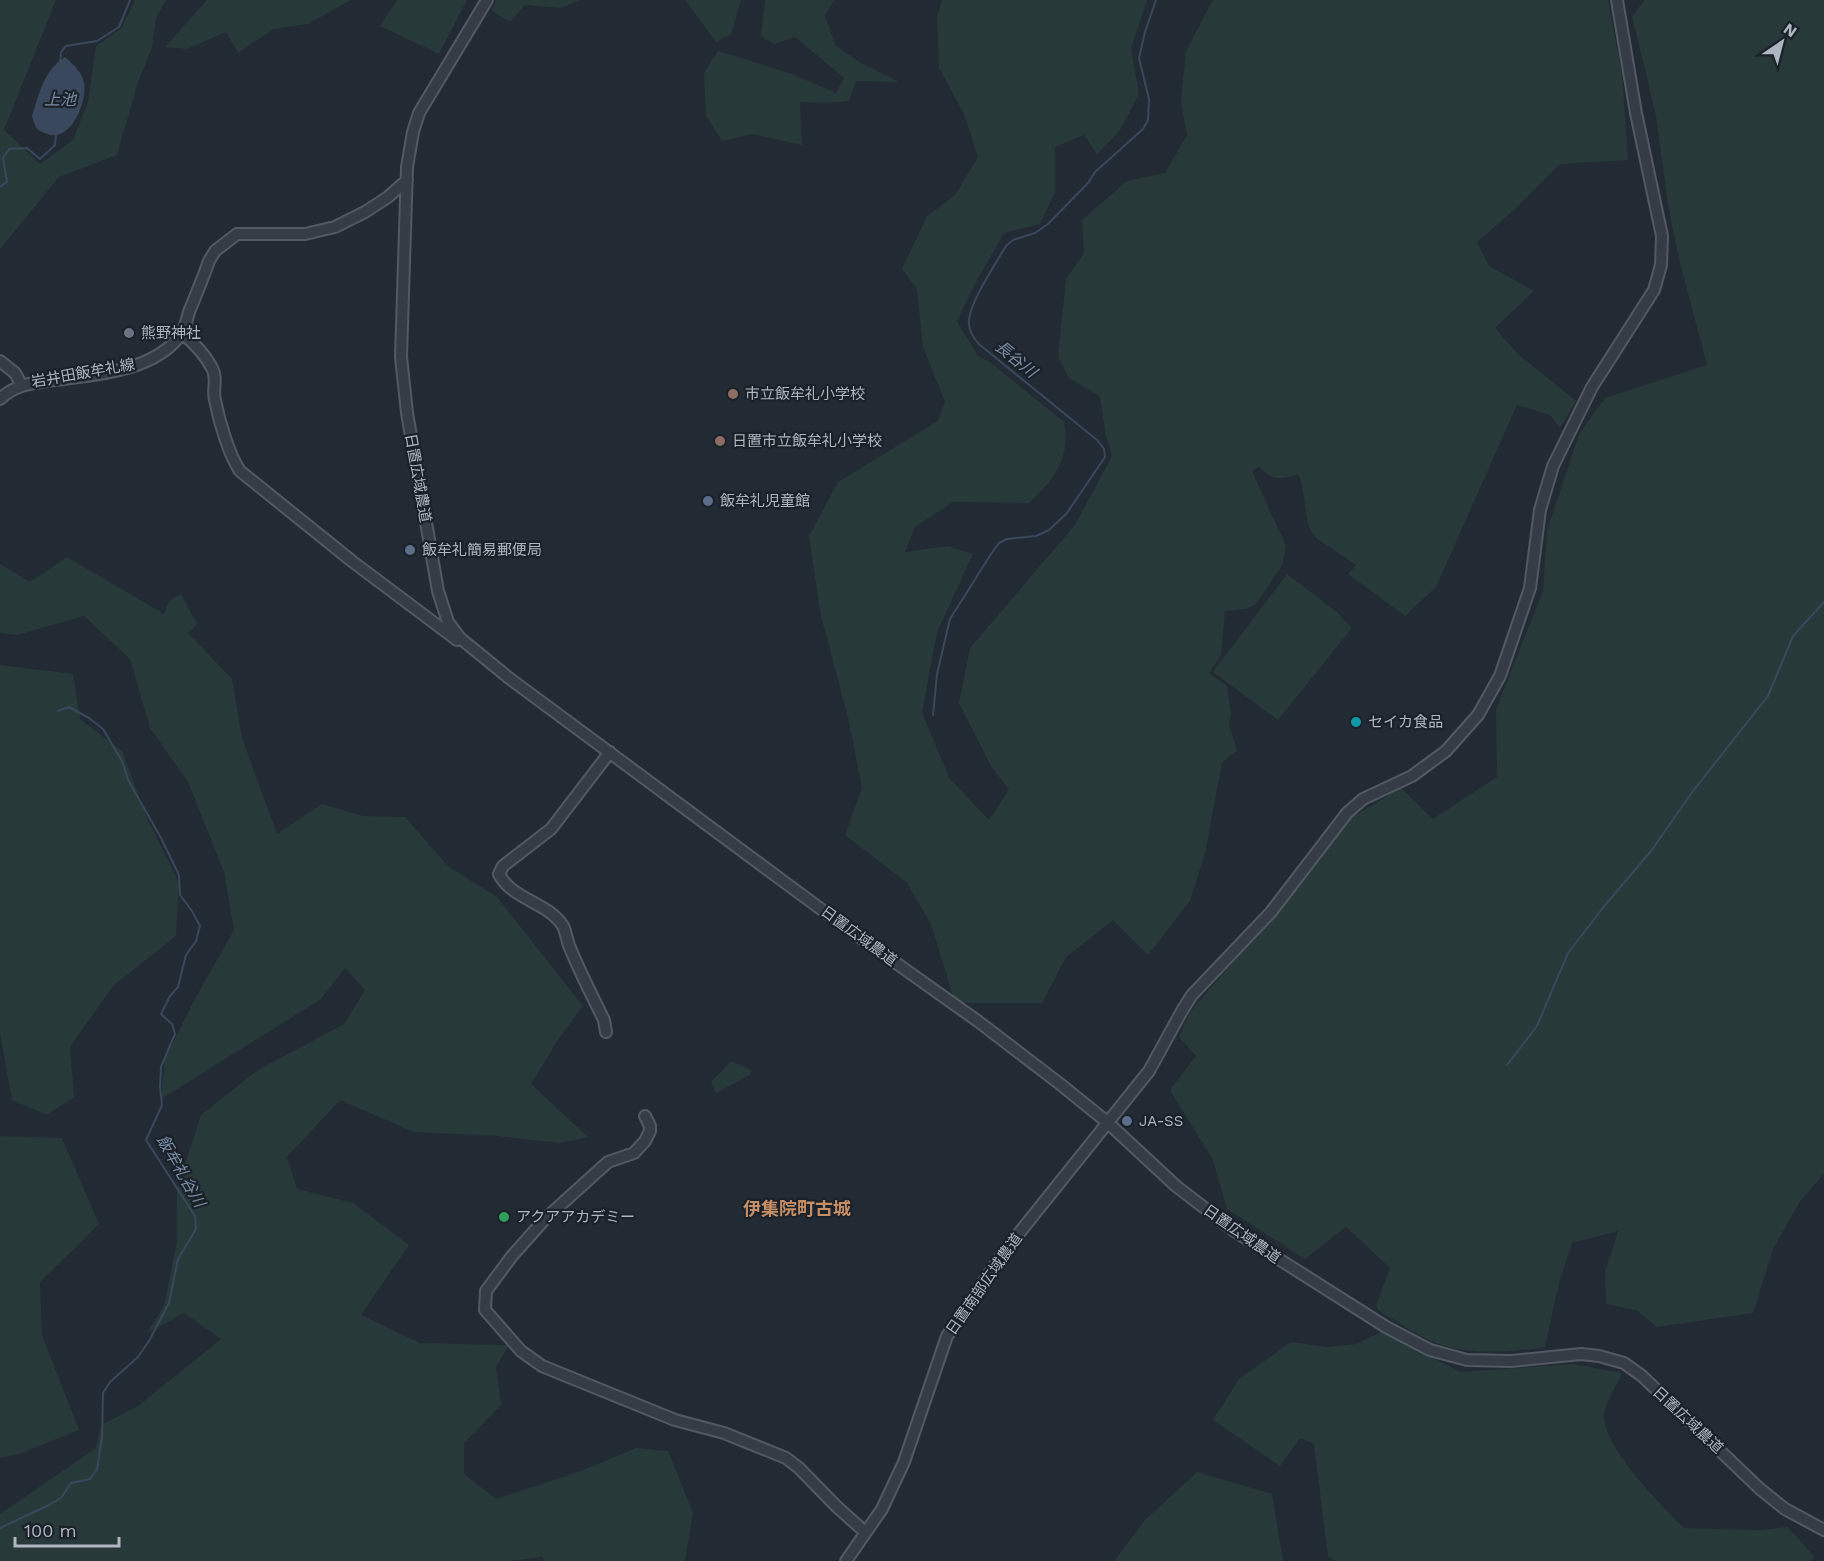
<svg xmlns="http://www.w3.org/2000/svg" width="1824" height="1561" font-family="'Work Sans','Noto Sans JP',sans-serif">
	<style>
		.green { fill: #283939 }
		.water { fill: #39485c }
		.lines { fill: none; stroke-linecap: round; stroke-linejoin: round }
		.stream { stroke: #39485c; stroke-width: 2 }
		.minor-casing { stroke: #525962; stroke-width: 14 }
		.minor { stroke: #353c45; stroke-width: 10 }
		.worship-dot { fill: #6b7280; stroke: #1a2129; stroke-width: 2 }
		.education-dot { fill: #8d6e63; stroke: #1a2129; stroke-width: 2 }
		.service-dot { fill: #5c6f8a; stroke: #1a2129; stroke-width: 2 }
		.culture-dot { fill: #0f9aa8; stroke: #1a2129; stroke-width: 2 }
		.leisure-dot { fill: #2e9e5b; stroke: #1a2129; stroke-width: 2 }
		.labels { text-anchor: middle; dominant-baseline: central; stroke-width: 4.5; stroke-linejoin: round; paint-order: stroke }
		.poi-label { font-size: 15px; fill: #afb6c1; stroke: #1a2129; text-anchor: start }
		.street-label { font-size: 15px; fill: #afb6c1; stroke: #1a2129 }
		.water-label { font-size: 16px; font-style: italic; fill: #7b8ea7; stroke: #1a2129 }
		.quarter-label { font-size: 18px; font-weight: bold; fill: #c68e66; stroke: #1a2129 }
	</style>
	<rect width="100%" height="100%" fill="#222a34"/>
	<!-- green -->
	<path class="green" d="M 0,0 L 56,0 L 4,130 L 40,164 L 73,140 L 88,102 L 96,46 L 121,29 L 135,0 L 166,0 L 156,18 L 152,48 L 138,82 L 117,155 L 59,177 L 0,249 Z
		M 207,0 L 351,0 L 308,24 L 274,29 L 238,53 L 226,32 L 187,49 L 165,47 Z
		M 397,0 L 467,0 L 439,54 L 380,26 Z
		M 496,0 L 580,0 L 561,8 L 525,5 L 510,22 L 492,11 Z
		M 685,0 L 741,0 L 731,34 L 716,42 Z
		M 765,0 L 834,0 L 825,16 L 836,46 L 861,63 L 899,82 L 856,81 L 849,101 L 826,103 L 800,102 L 802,145 L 752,134 L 722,141 L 706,116 L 704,73 L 718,51 L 792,74 L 836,93 L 844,78 L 795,37 L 774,44 L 761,36 Z
		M 942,0 L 1147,0 L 1131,48 L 1139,94 L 1120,130 L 1097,155 L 1084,135 L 1055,147 L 1055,192 L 1040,224 L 1004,233 L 975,284 L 957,321 L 978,356 L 990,362 L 1064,422 C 1071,458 1054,480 1029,503 L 953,502 L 915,527 L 905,552 L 948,546 L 973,554 L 937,632 L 922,713 L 950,779 L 989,820 L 1009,789 L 992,768 L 959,703 L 970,648 L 1075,525 L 1112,456 L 1106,436 L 1100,396 L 1069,378 L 1058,357 L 1066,279 L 1084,253 L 1082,220 L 1127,181 L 1165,173 L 1187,135 L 1181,101 L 1186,51 L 1213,0 L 1608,0 L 1622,75 L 1628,160 L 1560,164 L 1514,210 L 1477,242 L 1489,266 L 1534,291 L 1495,328 L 1519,355 L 1576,401 L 1560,428 L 1550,415 L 1517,405 L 1436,587 L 1405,616 L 1348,574 L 1356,565 L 1316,538 L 1308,525 L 1301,480 L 1298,474 C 1278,480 1275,481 1259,467 L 1252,471 L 1286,546 L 1282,566 L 1255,605 L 1245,609 L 1225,611 L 1221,655 L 1209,673 L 1227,686 L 1231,714 L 1229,725 L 1237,750 L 1222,763 L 1205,853 L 1190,901 L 1148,955 L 1113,920 L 1066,957 L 1042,1003 L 955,1003 L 931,924 L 907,883 L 845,835 L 862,788 L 848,717 L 821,616 L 809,536 L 838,482 L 938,421 L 945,402 L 923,347 L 917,289 L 902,269 L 927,216 L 955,195 L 978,157 L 964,114 L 939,68 L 937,16 Z
		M 1645,0 L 1824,0 L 1824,1174 L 1801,1200 L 1773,1249 L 1753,1313 L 1657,1327 L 1636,1310 L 1606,1304 L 1605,1272 L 1618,1231 L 1572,1243 L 1559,1283 L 1545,1347 C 1508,1352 1472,1356 1436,1343 C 1416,1335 1397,1321 1379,1311 L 1376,1306 L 1390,1268 L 1346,1227 L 1305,1259 L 1227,1209 L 1213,1160 L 1170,1090 L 1196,1056 L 1179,1037 L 1190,1012 L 1308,875 L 1346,821 L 1401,788 L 1433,819 L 1497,777 L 1496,709 L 1543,591 L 1547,531 L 1579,434 L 1605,398 L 1707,365 L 1679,259 L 1668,205 L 1656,116 L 1632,16 Z
		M 67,557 L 164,614 L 169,601 L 181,594 L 197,624 L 188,633 L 232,679 L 242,738 L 277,834 L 322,804 L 363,816 L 405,817 L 448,866 L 497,897 L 583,1006 L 558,1040 L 531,1084 L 588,1137 L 560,1143 L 497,1136 L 414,1132 L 340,1100 L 287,1157 L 297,1189 L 353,1203 L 409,1245 L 361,1315 L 420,1343 L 509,1345 L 496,1367 L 501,1405 L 464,1443 L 464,1474 L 496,1499 L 581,1471 L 636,1448 L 668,1451 L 693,1513 L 685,1561 L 545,1561 L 542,1557 L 511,1561 L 0,1561 L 0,1514 L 96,1448 L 101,1425 L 138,1406 L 221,1339 L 184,1313 L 147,1333 L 164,1306 L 177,1241 L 177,1189 L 201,1115 L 258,1070 L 344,1024 L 365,990 L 345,968 L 321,999 L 161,1099 L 165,1059 L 196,997 L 234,930 L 224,872 L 188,782 L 150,728 L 130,659 L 84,616 L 17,635 L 0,633 L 0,564 L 30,582 Z
		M 1287,574 L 1337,612 L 1352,628 L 1278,720 L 1213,672 Z
		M 0,665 L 73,674 L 80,719 L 122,751 L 147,818 L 179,883 L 176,936 L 113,986 L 70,1047 L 74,1097 L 47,1115 L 12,1100 L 0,1034 Z
		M 731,1061 L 752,1070 L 750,1075 L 716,1093 L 711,1082 Z
		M 0,1136 L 62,1138 L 99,1224 L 40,1282 L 42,1335 L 79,1430 L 19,1454 L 0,1458 Z
		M 1381,1332 L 1461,1372 L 1574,1364 L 1622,1373 C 1618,1383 1603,1407 1604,1416 C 1605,1450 1660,1503 1684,1528 L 1761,1530 L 1788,1527 L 1814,1556 L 1811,1561 L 1336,1561 L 1328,1556 L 1314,1444 L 1300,1438 L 1280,1466 L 1213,1420 L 1239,1379 L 1291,1342 L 1326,1347 L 1357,1344 Z
		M 1197,1472 L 1272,1494 L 1283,1561 L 1114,1561 L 1145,1520 Z"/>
	<!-- water -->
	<path class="water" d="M 65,57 C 73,64 82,72 84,83 C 88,102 69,146 45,133 C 43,132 39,131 37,129 C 35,126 33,119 32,116 C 39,94 44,70 65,57 Z"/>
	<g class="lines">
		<!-- stream -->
		<path class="stream" d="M 60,63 L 61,52 L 66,46 L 97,41 L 119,27 L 130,0
			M 0,187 L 7,182 L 3,158 L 9,149 L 27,148 L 40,159 L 55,145 L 56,135
			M 933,715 L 937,674 L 950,619 L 991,554 L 999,543 L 1007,539 L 1036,536 L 1049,530 L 1067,513 L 1105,457 L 1104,449 L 1097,440 L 980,345 C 973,338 968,330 969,320 C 970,302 996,263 1006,246 L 1013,240 L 1035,233 L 1048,224 L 1088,183 L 1095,172 L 1143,129 L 1148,120 L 1149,99 L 1139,58 L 1145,32 L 1156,0
			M 1507,1065 L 1537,1026 L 1568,953 L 1606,904 L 1651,851 L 1693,791 L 1768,696 L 1793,636 L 1824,602
			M 0,1528 L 49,1505 L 61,1498 L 71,1483 L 90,1479 L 97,1469 L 102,1437 L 103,1393 L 110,1382 L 138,1357 L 149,1341 L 169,1303 L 178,1259 L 196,1229 L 195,1216 L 146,1140 L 162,1105 L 160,1087 L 161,1067 L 175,1034 L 172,1024 L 161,1014 L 170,996 L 178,987 L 186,955 L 196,941 L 200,926 L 192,911 L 180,895 L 179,875 L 161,838 L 128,780 L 122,761 L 103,729 L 89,718 L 69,707 L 58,711"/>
		<!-- minor casing -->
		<g class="minor-casing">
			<path id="minor" d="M 487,0 L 419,113 L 413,132 L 407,167 L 401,357 L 407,413 L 438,591 L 448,622 L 460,638 L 509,678 L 837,921 L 979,1022 L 1060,1084 L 1107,1122 L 1176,1186 L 1233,1230 L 1386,1327 L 1430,1350 L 1467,1360 L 1511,1361 L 1581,1354 L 1599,1356 L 1624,1363 L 1642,1376 L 1760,1489 L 1785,1509 L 1824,1530
				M 182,333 C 194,343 205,354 212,368 C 218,379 212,390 215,400 C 219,421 229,455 240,471 L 353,562 L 457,640
				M 0,361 L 15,373 L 21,384
				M 0,399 C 16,384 33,383 55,380 C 95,375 156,371 181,334 C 185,328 187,319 189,312 C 196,295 203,278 209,261 L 215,251 L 237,234 L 305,234 L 335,227 L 365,212 L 388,197 L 407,180
				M 606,1032 L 604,1020 C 592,996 580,972 570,948 C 567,941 566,932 563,926 C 548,902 512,900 499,874 L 503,866 L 551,829 L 610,752
				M 645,1116 L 650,1126 L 650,1131 L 645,1141 L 634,1153 L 608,1162 L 545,1219 L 512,1256 L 486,1291 L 485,1310 L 521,1351 L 542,1366 L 675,1420 L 724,1433 L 786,1458 L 799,1468 L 836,1506 L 865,1532
				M 846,1561 L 882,1509 L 904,1462 L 947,1336 L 1004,1252 L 1149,1071 L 1183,1009 L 1192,995 L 1271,912 L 1347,813 L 1363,799 L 1412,776 L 1446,751 L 1478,715 L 1500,676 L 1530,588 L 1540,510 L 1553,466 L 1592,387 L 1654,290 L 1661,265 L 1662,236 L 1636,113 L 1617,0"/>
		</g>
		<!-- minor -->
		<use href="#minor" class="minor"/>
	</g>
	<!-- markers -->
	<circle class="worship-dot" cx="129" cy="333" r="6"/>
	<g class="education-dot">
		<circle cx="733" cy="394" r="6"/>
		<circle cx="720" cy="441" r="6"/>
	</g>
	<g class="service-dot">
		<circle cx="708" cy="501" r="6"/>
		<circle cx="410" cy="550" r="6"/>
		<circle cx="1127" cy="1121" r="6"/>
	</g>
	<circle class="culture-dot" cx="1356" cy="722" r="6"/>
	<circle class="leisure-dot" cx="504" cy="1217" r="6"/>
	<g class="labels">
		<!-- poi labels -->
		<g class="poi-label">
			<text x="141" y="333">熊野神社</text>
			<text x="745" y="394">市立飯牟礼小学校</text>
			<text x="732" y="441">日置市立飯牟礼小学校</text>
			<text x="720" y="501">飯牟礼児童館</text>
			<text x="422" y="550">飯牟礼簡易郵便局</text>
			<text x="1368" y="722">セイカ食品</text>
			<text x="1139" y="1121">JA-SS</text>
			<text x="516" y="1217">アクアアカデミー</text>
		</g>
		<!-- street labels -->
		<g class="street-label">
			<text transform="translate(83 373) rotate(-10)">岩井田飯牟礼線</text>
			<text transform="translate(418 478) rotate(80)">日置広域農道</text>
			<text transform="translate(859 936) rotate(36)">日置広域農道</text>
			<text transform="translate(1242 1234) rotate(35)">日置広域農道</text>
			<text transform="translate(984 1284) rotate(-55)">日置南部広域農道</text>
			<text transform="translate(1688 1420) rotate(43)">日置広域農道</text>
		</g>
		<!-- water labels -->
		<g class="water-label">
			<text x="60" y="99">上池</text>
			<text transform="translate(1016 359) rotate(39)">長谷川</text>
			<text transform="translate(181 1171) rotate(60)">飯牟礼谷川</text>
		</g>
		<!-- quarter labels -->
		<g class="quarter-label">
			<text x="797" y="1208">伊集院町古城</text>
		</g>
	</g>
	<!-- north arrow -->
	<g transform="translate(1782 42) rotate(35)" stroke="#1a2129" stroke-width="4.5" paint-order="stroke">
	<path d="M0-4.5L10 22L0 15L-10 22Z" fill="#afb6c1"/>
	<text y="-9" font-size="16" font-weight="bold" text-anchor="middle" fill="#afb6c1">N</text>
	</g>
	<!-- scale -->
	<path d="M15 1537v9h104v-9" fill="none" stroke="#afb6c1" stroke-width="3"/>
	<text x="24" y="1537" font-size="18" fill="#afb6c1" stroke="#1a2129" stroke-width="4.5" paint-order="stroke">100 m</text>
</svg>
